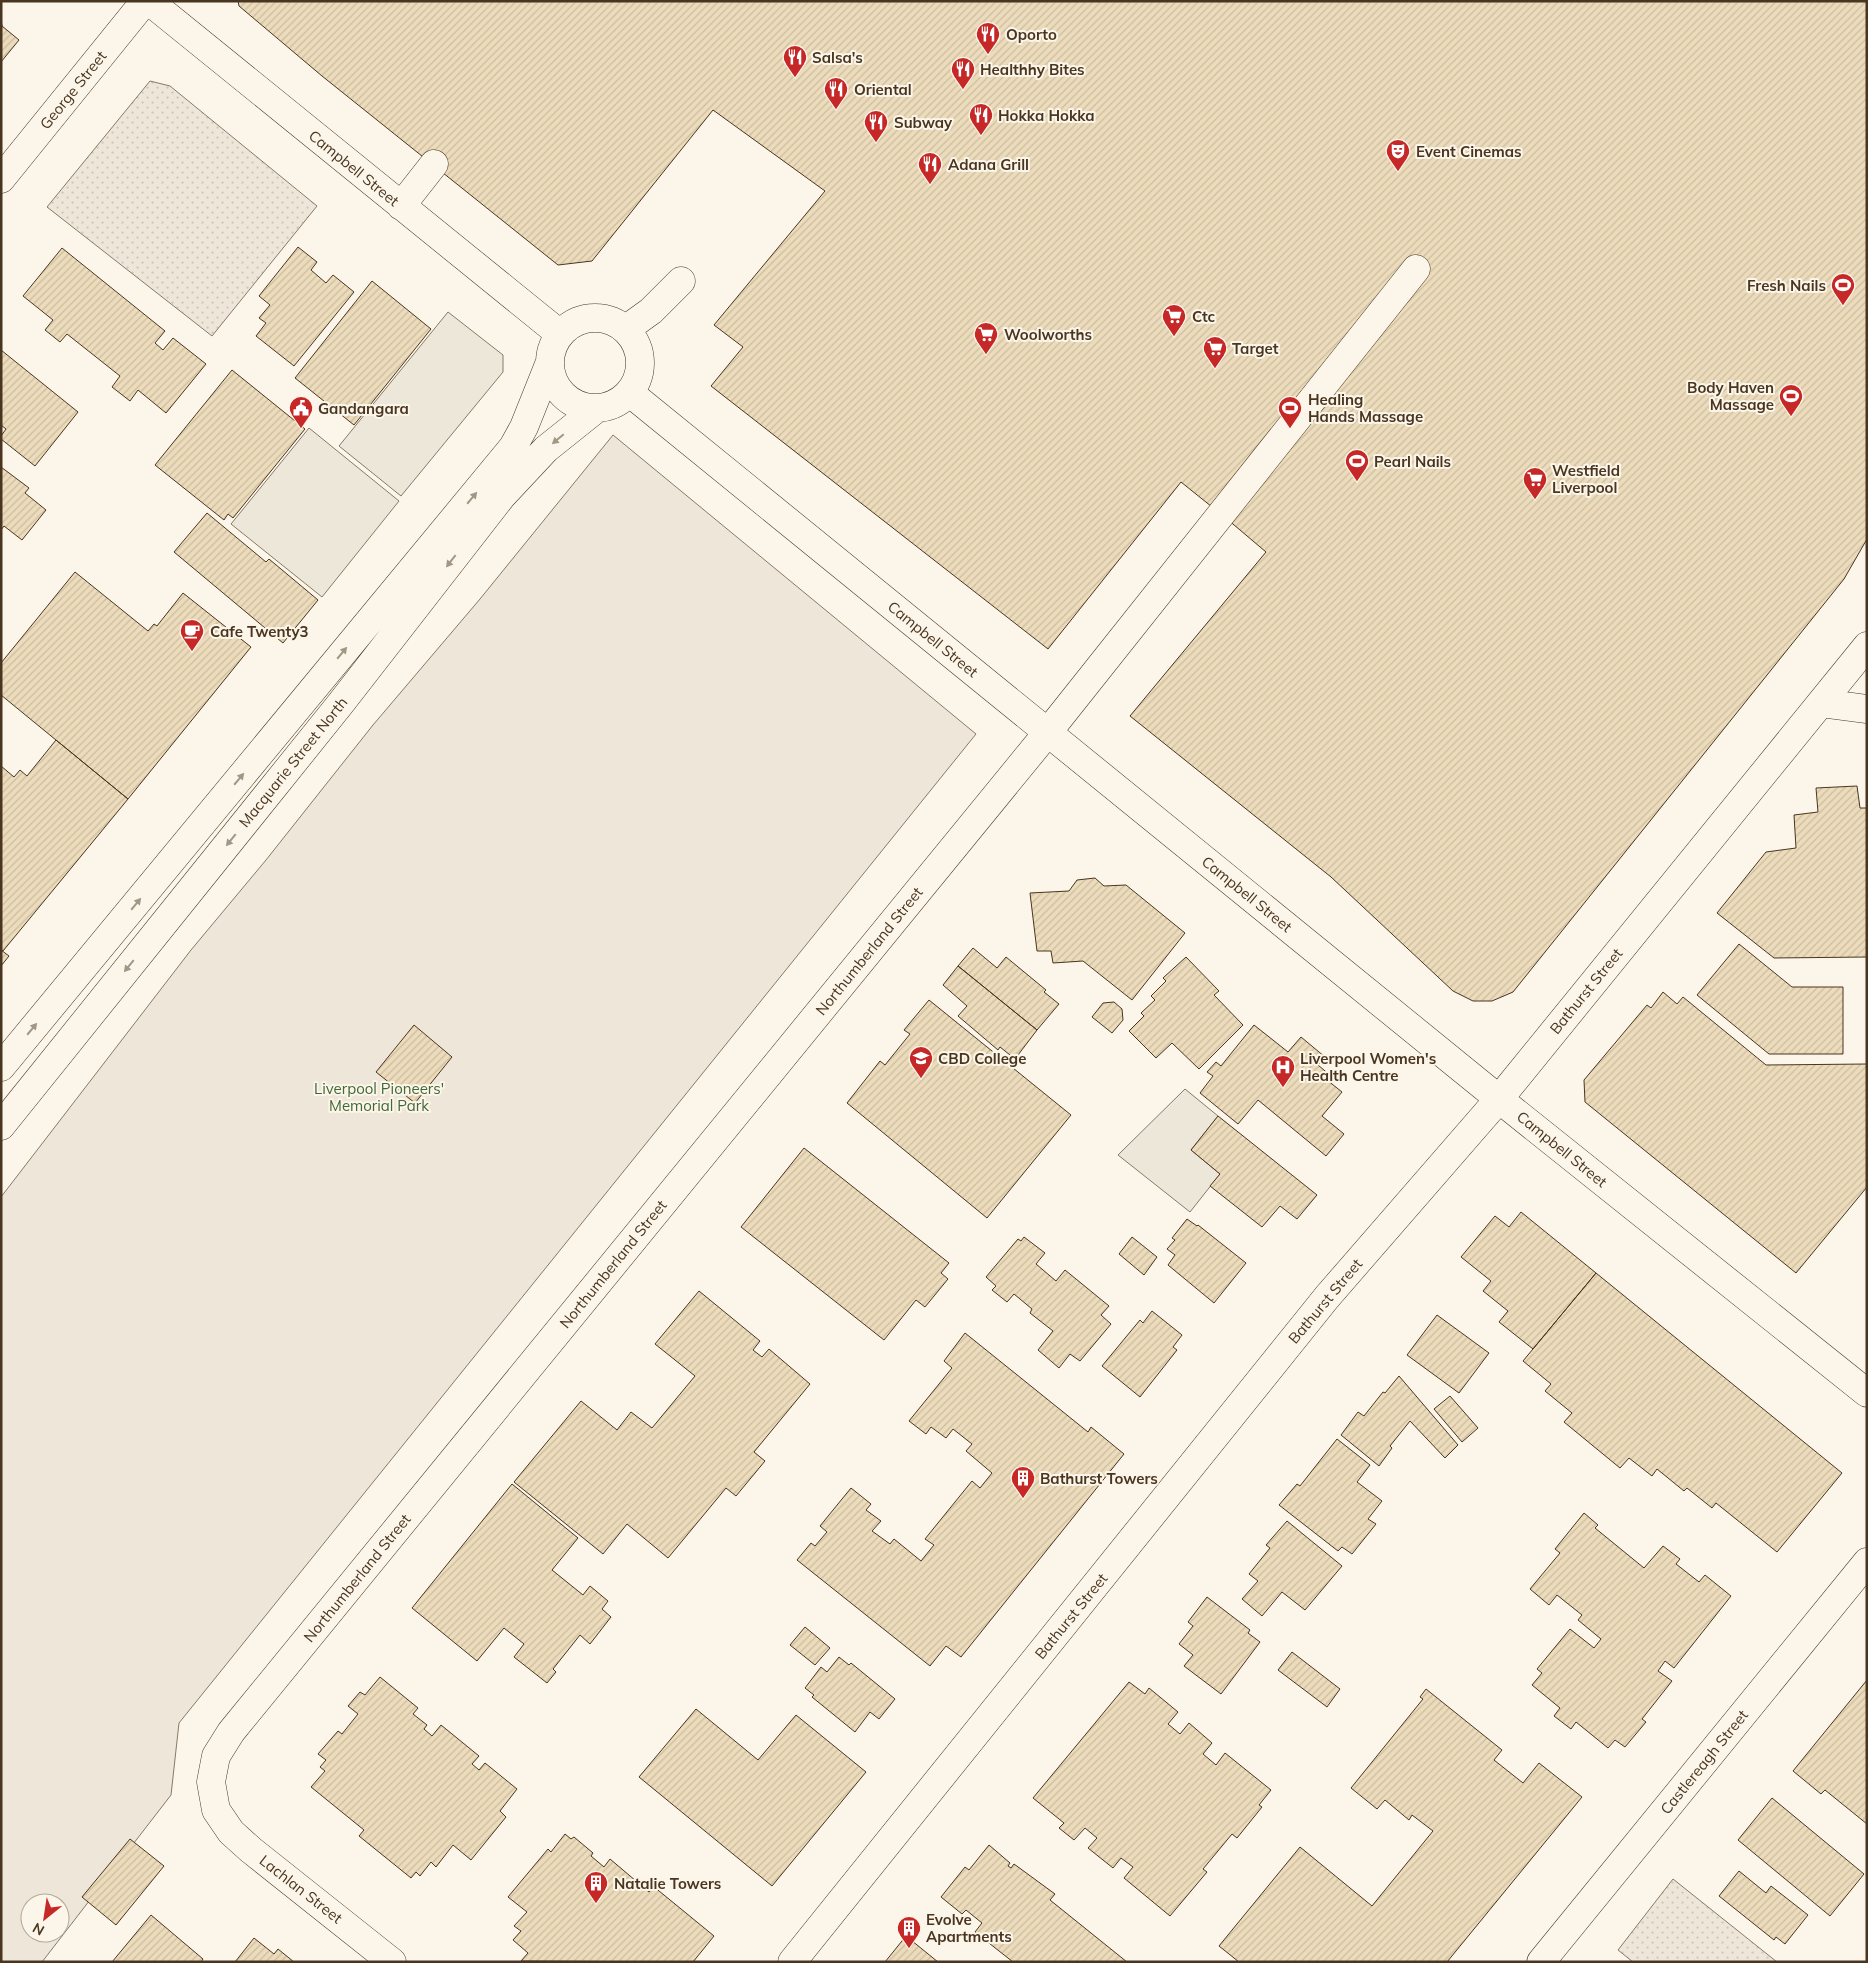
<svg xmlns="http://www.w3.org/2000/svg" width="1868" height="1963" font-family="Mulish,sans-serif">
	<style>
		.grass { fill: url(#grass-dots); stroke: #887966 }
		.park { fill: #ede6d9; stroke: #887966; fill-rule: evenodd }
		.parking { fill: #ede7d9; stroke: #887966 }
		.building { fill: url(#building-hatch); stroke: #4a3520 }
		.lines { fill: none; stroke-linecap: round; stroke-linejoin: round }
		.minor-casing { stroke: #4a3520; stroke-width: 29 }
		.minor { stroke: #fbf6e9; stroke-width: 28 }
		.oneway { fill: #a29684 }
		.labels { text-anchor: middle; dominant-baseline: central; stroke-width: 4; stroke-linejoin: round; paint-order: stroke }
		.poi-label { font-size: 15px; font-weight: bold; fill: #4a3520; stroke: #fbf6e9; text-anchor: start }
		.street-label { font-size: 15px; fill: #4a3520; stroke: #fbf6e9 }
		.park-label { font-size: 15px; fill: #436837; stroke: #fbf6e9 }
	</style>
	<defs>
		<pattern id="grass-dots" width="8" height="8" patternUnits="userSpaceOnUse" patternTransform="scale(1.25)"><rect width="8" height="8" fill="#ede6d9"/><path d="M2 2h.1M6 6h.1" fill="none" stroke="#cdc6ba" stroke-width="1.8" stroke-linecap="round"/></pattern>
		<pattern id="building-hatch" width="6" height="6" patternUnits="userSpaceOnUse" patternTransform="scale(1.25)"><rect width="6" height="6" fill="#ecdcbc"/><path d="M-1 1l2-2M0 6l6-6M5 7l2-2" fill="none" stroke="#ccbda1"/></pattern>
	</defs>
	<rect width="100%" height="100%" fill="#fbf6e9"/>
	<!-- grass -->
	<path class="grass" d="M 150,81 L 170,86 L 317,206 L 212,336 L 47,207 Z
		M 1673,1879 L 1777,1962 L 1633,1962 L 1618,1950 Z"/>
	<!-- park -->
	<path class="park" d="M 613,435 L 976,734 L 179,1723 L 171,1795 L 42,1962 L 1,1962 L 1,1197 L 191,950 L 266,860 L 373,725 L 480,599 ZM 30,1903 L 60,1903 L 60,1933 L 30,1933 Z"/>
	<!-- parking -->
	<path class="parking" d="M 448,312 L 503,355 L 503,372 L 401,496 L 339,446 Z
		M 309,428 L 399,501 L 322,597 L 231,524 Z
		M 1185,1089 L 1218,1116 L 1191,1150 L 1220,1174 L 1190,1212 L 1118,1155 Z"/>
	<!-- building -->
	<path class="building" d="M 238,1 L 1867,1 L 1867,539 L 1844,579 L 1513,992 L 1492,1001 L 1473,1001 L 1453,991 L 1331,877 L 1130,716 L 1266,552 L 1227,519 L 1181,482 L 1048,649 L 711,386 L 743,347 L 714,325 L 825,191 L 713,110 L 592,261 L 558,265 L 322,76 L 239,6 Z
		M 1,19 L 2,26 L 19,40 L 1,62 Z
		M 298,247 L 317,262 L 311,270 L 326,283 L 333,275 L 354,292 L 294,366 L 256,336 L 266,323 L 259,318 L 270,305 L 259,296 Z
		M 62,248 L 165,331 L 155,343 L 163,350 L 173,338 L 206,364 L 166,413 L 138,390 L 130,401 L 112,387 L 120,376 L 67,334 L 60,342 L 45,330 L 53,320 L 23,296 Z
		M 372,281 L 431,329 L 354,425 L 295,378 Z
		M 1,350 L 78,412 L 35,466 L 1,439 L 1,436 L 6,429 L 1,425 Z
		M 232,370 L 305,429 L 233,518 L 228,514 L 224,520 L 155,465 Z
		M 1,467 L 29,488 L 25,493 L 46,510 L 22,540 L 4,526 L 1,530 Z
		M 207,513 L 266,562 L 269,559 L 318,600 L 283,643 L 174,552 Z
		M 75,572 L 148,631 L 154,624 L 157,626 L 183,593 L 251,647 L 128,799 L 1,695 L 1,663 Z
		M 56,740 L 128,799 L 3,951 L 1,950 L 1,766 L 14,777 L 20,770 L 27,776 Z
		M 1857,786 L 1860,808 L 1867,808 L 1867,957 L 1774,958 L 1717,913 L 1766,852 L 1796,848 L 1794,815 L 1818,812 L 1816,788 Z
		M 1095,878 L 1104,886 L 1126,885 L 1185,933 L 1132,1000 L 1083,961 L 1053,963 L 1051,951 L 1037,951 L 1030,893 L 1069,891 L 1077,880 Z
		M 1739,944 L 1792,987 L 1843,987 L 1843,1054 L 1769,1054 L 1697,995 Z
		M 973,948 L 997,968 L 1006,957 L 1046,990 L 1044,992 L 1059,1004 L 1037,1030 L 958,966 Z
		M 1,950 L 9,956 L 1,966 Z
		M 1186,957 L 1219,991 L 1214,995 L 1243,1025 L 1199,1069 L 1172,1043 L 1156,1058 L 1129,1031 L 1144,1016 L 1141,1013 L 1155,1000 L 1151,996 L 1166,981 L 1163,978 Z
		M 958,966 L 1037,1030 L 1015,1059 L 1000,1047 L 998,1050 L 958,1016 L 967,1006 L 943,985 Z
		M 1663,992 L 1677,1004 L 1683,997 L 1766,1065 L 1867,1064 L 1867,1187 L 1796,1273 L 1585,1102 L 1584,1080 L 1647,1005 L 1651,1008 Z
		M 929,1000 L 1071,1115 L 987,1218 L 847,1103 L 880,1061 L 885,1065 L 910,1034 L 904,1030 Z
		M 1114,1002 L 1122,1009 L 1123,1020 L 1112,1033 L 1092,1017 L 1103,1003 Z
		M 414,1025 L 452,1057 L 415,1103 L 376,1072 Z
		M 1254,1025 L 1288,1052 L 1301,1037 L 1325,1057 L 1318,1065 L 1331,1076 L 1327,1080 L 1342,1092 L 1322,1116 L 1344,1134 L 1326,1156 L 1258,1100 L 1238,1124 L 1200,1093 L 1213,1076 L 1207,1072 L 1216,1062 L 1221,1066 Z
		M 1218,1116 L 1317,1195 L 1297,1219 L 1280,1206 L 1262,1227 L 1210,1186 L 1220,1174 L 1191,1150 Z
		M 804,1148 L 949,1263 L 941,1273 L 948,1279 L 925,1307 L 916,1300 L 884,1340 L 741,1227 Z
		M 1521,1212 L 1596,1273 L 1533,1349 L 1499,1322 L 1508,1311 L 1483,1291 L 1491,1281 L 1461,1257 L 1495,1216 L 1509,1227 Z
		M 1187,1219 L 1197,1226 L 1198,1225 L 1246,1263 L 1214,1303 L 1168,1265 L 1175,1255 L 1167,1249 L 1175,1240 L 1172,1238 Z
		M 1024,1237 L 1045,1253 L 1036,1264 L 1056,1281 L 1065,1270 L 1109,1306 L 1101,1315 L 1111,1324 L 1080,1361 L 1070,1354 L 1059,1368 L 1038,1350 L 1053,1331 L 1030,1313 L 1032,1309 L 1014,1294 L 1007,1302 L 992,1290 L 996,1286 L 986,1277 L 1018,1239 L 1021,1241 Z
		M 1132,1237 L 1157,1257 L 1144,1275 L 1119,1254 Z
		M 1596,1273 L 1842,1473 L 1777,1552 L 1716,1503 L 1712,1508 L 1687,1488 L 1684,1491 L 1657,1469 L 1652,1476 L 1629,1458 L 1620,1468 L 1564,1422 L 1572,1413 L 1545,1391 L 1551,1384 L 1523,1361 Z
		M 699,1291 L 760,1341 L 753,1350 L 762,1357 L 769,1349 L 810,1384 L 754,1452 L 765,1461 L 736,1496 L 726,1488 L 668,1558 L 627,1524 L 603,1554 L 514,1482 L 581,1401 L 617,1430 L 631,1412 L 652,1428 L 695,1376 L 655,1344 Z
		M 1152,1311 L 1182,1335 L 1173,1347 L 1177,1350 L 1140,1397 L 1102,1366 L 1140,1320 L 1143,1323 Z
		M 1437,1315 L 1489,1353 L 1459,1393 L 1407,1355 Z
		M 965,1333 L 1088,1432 L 1091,1427 L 1124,1454 L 961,1657 L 946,1646 L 930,1666 L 797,1560 L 811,1543 L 815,1546 L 827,1532 L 820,1526 L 851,1488 L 871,1504 L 866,1510 L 881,1521 L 872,1531 L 890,1544 L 894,1539 L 921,1561 L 934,1545 L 925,1539 L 972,1481 L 980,1488 L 992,1473 L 966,1451 L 972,1444 L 953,1429 L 946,1438 L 931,1427 L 926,1434 L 909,1421 L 952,1368 L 944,1361 Z
		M 1399,1376 L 1458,1445 L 1445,1458 L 1410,1421 L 1390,1446 L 1392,1448 L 1379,1466 L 1341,1435 L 1358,1412 L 1364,1416 L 1383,1392 L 1385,1393 Z
		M 1450,1396 L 1478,1428 L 1462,1442 L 1434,1409 Z
		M 1337,1439 L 1370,1465 L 1357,1482 L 1382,1501 L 1368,1519 L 1376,1524 L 1352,1554 L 1342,1547 L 1338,1551 L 1279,1505 L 1297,1484 L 1300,1486 Z
		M 512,1484 L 578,1538 L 552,1570 L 583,1595 L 590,1586 L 608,1601 L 602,1609 L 611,1617 L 590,1644 L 580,1635 L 553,1669 L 556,1672 L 547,1683 L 514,1657 L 524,1644 L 504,1628 L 477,1661 L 412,1608 Z
		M 1584,1513 L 1598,1525 L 1595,1528 L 1644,1568 L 1663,1546 L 1680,1559 L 1676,1564 L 1699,1582 L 1705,1575 L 1731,1596 L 1674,1668 L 1665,1661 L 1658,1671 L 1672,1681 L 1642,1719 L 1646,1722 L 1625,1747 L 1615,1740 L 1608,1748 L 1576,1722 L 1571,1729 L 1554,1716 L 1560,1708 L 1532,1685 L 1542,1673 L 1537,1669 L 1570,1629 L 1594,1648 L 1601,1639 L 1578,1620 L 1582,1615 L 1557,1595 L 1549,1605 L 1530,1589 L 1560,1553 L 1555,1549 Z
		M 1287,1521 L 1342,1566 L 1305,1610 L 1282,1592 L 1262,1616 L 1242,1599 L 1258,1581 L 1249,1574 L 1270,1548 L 1266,1545 Z
		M 1207,1597 L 1250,1630 L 1248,1633 L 1260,1642 L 1221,1694 L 1184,1666 L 1193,1655 L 1179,1644 L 1193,1626 L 1188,1622 Z
		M 805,1627 L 830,1648 L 815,1665 L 790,1645 Z
		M 1292,1652 L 1340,1689 L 1327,1707 L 1278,1670 Z
		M 839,1657 L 849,1665 L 851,1663 L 895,1699 L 879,1719 L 870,1712 L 855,1732 L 812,1697 L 814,1695 L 805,1688 L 821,1667 L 827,1672 Z
		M 380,1677 L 418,1708 L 413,1714 L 427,1725 L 424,1729 L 432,1736 L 441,1725 L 479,1756 L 472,1764 L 479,1770 L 485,1763 L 517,1789 L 500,1811 L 506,1817 L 471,1860 L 453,1845 L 436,1867 L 431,1862 L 420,1876 L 416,1872 L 411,1878 L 359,1836 L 364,1830 L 311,1787 L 325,1771 L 320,1767 L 326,1760 L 318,1754 L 338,1731 L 342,1734 L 358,1714 L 348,1706 L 360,1692 L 365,1695 Z
		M 1867,1680 L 1867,1824 L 1825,1790 L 1821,1794 L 1793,1771 Z
		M 1129,1682 L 1145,1694 L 1149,1688 L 1178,1712 L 1168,1724 L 1180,1734 L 1189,1723 L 1212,1743 L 1203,1754 L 1216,1765 L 1225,1753 L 1271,1790 L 1259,1805 L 1262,1807 L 1237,1838 L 1232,1834 L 1203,1869 L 1207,1872 L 1170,1916 L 1124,1878 L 1133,1867 L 1121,1858 L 1113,1868 L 1088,1848 L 1097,1838 L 1085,1828 L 1074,1840 L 1059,1828 L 1064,1823 L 1033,1798 Z
		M 1426,1689 L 1502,1750 L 1494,1760 L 1523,1783 L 1539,1763 L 1582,1797 L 1447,1962 L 1239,1962 L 1219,1946 L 1300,1847 L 1372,1906 L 1433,1831 L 1412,1815 L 1409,1820 L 1385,1800 L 1377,1809 L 1351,1788 L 1423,1699 L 1420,1697 Z
		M 696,1709 L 758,1760 L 796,1715 L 866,1772 L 772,1886 L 639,1777 Z
		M 1772,1798 L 1864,1874 L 1830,1916 L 1738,1840 Z
		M 565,1834 L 571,1839 L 574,1837 L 593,1853 L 591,1856 L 604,1867 L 610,1859 L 649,1892 L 653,1886 L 714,1936 L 693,1962 L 521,1961 L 528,1953 L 513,1940 L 521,1931 L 514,1926 L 527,1912 L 508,1897 L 548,1849 L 551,1852 Z
		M 130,1839 L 164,1866 L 116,1925 L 82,1897 Z
		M 989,1845 L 1010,1863 L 1008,1866 L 1011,1868 L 1014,1864 L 1055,1894 L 1050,1900 L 1127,1962 L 1013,1962 L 975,1932 L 982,1923 L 966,1910 L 962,1914 L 941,1897 L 965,1867 L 969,1870 Z
		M 1739,1871 L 1766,1893 L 1771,1886 L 1808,1915 L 1785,1944 L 1776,1937 L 1774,1940 L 1719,1896 Z
		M 151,1915 L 203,1959 L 201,1962 L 112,1962 Z
		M 906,1936 L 938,1962 L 885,1962 Z
		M 254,1938 L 274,1954 L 278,1949 L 294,1962 L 235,1962 Z"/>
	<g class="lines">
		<!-- minor casing -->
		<g class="minor-casing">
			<path id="minor" d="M 149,1 L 560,334
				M 1,179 L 145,1
				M 401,206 L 434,164
				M550 363a45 45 0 1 1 90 0a45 45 0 1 1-90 0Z
				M 626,329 L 651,311 L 681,281
				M 630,393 L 1499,1099 L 1867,1393
				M 1821,703 L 1867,709
				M 1,1067 L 513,447 L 524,427 L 550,362
				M 1,1126 L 341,703 L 502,496 L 546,449 L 596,409
				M 392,1962 L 251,1850 L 231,1832 L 216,1810 L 211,1782 L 216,1756 L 231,1732 L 1048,732 L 1416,269
				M 792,1962 L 1327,1297 L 1499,1099 L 1867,646
				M 1541,1962 L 1867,1562"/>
		</g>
		<!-- minor -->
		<use href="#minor" class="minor"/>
	</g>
	<!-- one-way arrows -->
	<defs><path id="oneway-solid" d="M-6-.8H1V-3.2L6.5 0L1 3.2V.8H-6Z" transform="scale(1.25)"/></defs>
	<g class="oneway">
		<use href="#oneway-solid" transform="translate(558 439) rotate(140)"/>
		<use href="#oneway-solid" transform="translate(472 498) rotate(-50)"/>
		<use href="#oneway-solid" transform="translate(451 561) rotate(128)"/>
		<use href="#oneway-solid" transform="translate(342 653) rotate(-50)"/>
		<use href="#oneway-solid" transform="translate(239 779) rotate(-50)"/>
		<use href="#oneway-solid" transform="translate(231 840) rotate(129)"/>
		<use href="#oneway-solid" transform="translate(136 904) rotate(-50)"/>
		<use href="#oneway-solid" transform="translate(129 966) rotate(129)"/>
		<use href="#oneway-solid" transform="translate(32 1029) rotate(-50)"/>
	</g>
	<!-- icons -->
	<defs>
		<g id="restaurant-pin" transform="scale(1.25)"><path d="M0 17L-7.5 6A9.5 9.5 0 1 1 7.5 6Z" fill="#c62828" stroke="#fbf6e9"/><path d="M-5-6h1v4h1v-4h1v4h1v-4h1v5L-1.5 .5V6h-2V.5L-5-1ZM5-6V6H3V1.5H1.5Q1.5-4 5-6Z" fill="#fff"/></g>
		<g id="theatre-pin" transform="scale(1.25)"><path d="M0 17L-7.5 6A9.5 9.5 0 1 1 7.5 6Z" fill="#c62828" stroke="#fbf6e9"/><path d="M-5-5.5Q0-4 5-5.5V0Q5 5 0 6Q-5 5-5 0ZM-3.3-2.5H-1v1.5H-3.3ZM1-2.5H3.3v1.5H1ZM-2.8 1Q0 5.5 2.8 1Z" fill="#fff"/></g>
		<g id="stadium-pin" transform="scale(1.25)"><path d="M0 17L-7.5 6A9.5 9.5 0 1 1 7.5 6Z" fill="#c62828" stroke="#fbf6e9"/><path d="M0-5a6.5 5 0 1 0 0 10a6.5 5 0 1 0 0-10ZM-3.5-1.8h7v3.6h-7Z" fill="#fff"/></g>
		<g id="supermarket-pin" transform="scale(1.25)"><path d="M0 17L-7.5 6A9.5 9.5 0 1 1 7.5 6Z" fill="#c62828" stroke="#fbf6e9"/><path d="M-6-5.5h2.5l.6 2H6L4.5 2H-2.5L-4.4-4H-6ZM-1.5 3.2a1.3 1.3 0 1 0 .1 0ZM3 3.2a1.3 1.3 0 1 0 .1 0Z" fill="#fff"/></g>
		<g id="civic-pin" transform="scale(1.25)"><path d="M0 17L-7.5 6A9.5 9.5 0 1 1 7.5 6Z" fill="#c62828" stroke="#fbf6e9"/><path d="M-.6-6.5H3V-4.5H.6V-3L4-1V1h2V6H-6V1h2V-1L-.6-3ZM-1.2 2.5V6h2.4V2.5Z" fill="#fff"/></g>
		<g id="cafe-pin" transform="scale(1.25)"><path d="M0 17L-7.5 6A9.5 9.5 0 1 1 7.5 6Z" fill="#c62828" stroke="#fbf6e9"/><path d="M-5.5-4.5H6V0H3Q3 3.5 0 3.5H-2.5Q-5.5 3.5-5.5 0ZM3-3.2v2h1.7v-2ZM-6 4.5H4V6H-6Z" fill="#fff"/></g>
		<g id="university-pin" transform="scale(1.25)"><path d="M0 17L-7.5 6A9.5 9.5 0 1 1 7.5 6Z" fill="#c62828" stroke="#fbf6e9"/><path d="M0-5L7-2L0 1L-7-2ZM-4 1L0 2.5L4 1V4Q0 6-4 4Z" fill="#fff"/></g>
		<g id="hospital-pin" transform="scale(1.25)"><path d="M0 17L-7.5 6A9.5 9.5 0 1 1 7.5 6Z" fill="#c62828" stroke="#fbf6e9"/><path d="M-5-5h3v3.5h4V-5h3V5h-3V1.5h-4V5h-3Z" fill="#fff"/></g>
		<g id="building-pin" transform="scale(1.25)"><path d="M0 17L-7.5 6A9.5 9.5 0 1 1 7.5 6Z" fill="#c62828" stroke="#fbf6e9"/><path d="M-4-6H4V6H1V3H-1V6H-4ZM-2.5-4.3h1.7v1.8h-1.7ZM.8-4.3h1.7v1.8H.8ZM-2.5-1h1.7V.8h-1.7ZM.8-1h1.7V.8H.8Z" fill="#fff"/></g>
	</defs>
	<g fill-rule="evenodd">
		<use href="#restaurant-pin" x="988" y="34"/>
		<use href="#restaurant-pin" x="795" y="57"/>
		<use href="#restaurant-pin" x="963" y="69"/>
		<use href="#restaurant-pin" x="836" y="89"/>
		<use href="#restaurant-pin" x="981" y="115"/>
		<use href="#restaurant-pin" x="876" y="122"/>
		<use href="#theatre-pin" x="1398" y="151"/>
		<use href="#restaurant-pin" x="930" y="164"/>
		<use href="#stadium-pin" x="1843" y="285"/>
		<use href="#supermarket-pin" x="1174" y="316"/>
		<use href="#supermarket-pin" x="986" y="334"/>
		<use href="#supermarket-pin" x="1215" y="348"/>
		<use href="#stadium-pin" x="1791" y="396"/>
		<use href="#civic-pin" x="301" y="408"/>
		<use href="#stadium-pin" x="1290" y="408"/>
		<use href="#stadium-pin" x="1357" y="461"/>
		<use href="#supermarket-pin" x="1535" y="479"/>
		<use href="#cafe-pin" x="192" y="631"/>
		<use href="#university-pin" x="921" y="1058"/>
		<use href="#hospital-pin" x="1283" y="1067"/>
		<use href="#building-pin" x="1023" y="1478"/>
		<use href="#building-pin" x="596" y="1883"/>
		<use href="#building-pin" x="909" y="1928"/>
	</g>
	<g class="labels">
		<!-- poi labels -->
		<g class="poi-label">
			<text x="1006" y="34">Oporto</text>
			<text x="812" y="57">Salsa's</text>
			<text x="980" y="69">Healthhy Bites</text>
			<text x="854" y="89">Oriental</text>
			<text x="998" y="115">Hokka Hokka</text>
			<text x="894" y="122">Subway</text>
			<text x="1416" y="151">Event Cinemas</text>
			<text x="948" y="164">Adana Grill</text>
			<text x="1826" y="285" text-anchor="end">Fresh Nails</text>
			<text x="1192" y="316">Ctc</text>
			<text x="1004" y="334">Woolworths</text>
			<text x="1232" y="348">Target</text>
			<text x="1774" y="387" text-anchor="end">Body Haven<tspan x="1774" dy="17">Massage</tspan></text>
			<text x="1308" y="399">Healing<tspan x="1308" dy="17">Hands Massage</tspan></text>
			<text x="318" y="408">Gandangara</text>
			<text x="1374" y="461">Pearl Nails</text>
			<text x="1552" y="470">Westfield<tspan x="1552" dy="17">Liverpool</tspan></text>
			<text x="210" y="631">Cafe Twenty3</text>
			<text x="938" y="1058">CBD College</text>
			<text x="1300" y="1058">Liverpool Women's<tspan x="1300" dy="17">Health Centre</tspan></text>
			<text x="1040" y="1478">Bathurst Towers</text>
			<text x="614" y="1883">Natalie Towers</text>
			<text x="926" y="1919">Evolve<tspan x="926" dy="17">Apartments</tspan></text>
		</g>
		<!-- street labels -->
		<g class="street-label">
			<text transform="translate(73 90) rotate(-51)">George Street</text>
			<text transform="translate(354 168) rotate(39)">Campbell Street</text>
			<text transform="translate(933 639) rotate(39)">Campbell Street</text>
			<text transform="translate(293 762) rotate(-51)">Macquarie Street North</text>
			<text transform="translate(1247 894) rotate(39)">Campbell Street</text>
			<text transform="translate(869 951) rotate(-51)">Northumberland Street</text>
			<text transform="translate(1586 991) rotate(-51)">Bathurst Street</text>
			<text transform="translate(1562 1149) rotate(39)">Campbell Street</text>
			<text transform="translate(613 1264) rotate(-51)">Northumberland Street</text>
			<text transform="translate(1325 1301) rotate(-50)">Bathurst Street</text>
			<text transform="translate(357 1578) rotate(-51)">Northumberland Street</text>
			<text transform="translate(1071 1616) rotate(-51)">Bathurst Street</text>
			<text transform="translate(1704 1762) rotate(-51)">Castlereagh Street</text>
			<text transform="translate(301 1889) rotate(38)">Lachlan Street</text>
		</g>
		<!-- park labels -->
		<g class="park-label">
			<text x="379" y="1088">Liverpool Pioneers'<tspan x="379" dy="17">Memorial Park</tspan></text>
		</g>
	</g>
	<!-- border -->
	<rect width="1868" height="1963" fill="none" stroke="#4a3520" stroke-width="5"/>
	<!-- north arrow -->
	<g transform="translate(45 1918) rotate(210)"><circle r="24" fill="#fbf6e9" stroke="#b4a999"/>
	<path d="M0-4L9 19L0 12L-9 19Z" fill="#c62828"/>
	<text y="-8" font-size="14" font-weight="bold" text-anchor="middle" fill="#4a3520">N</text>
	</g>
</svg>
